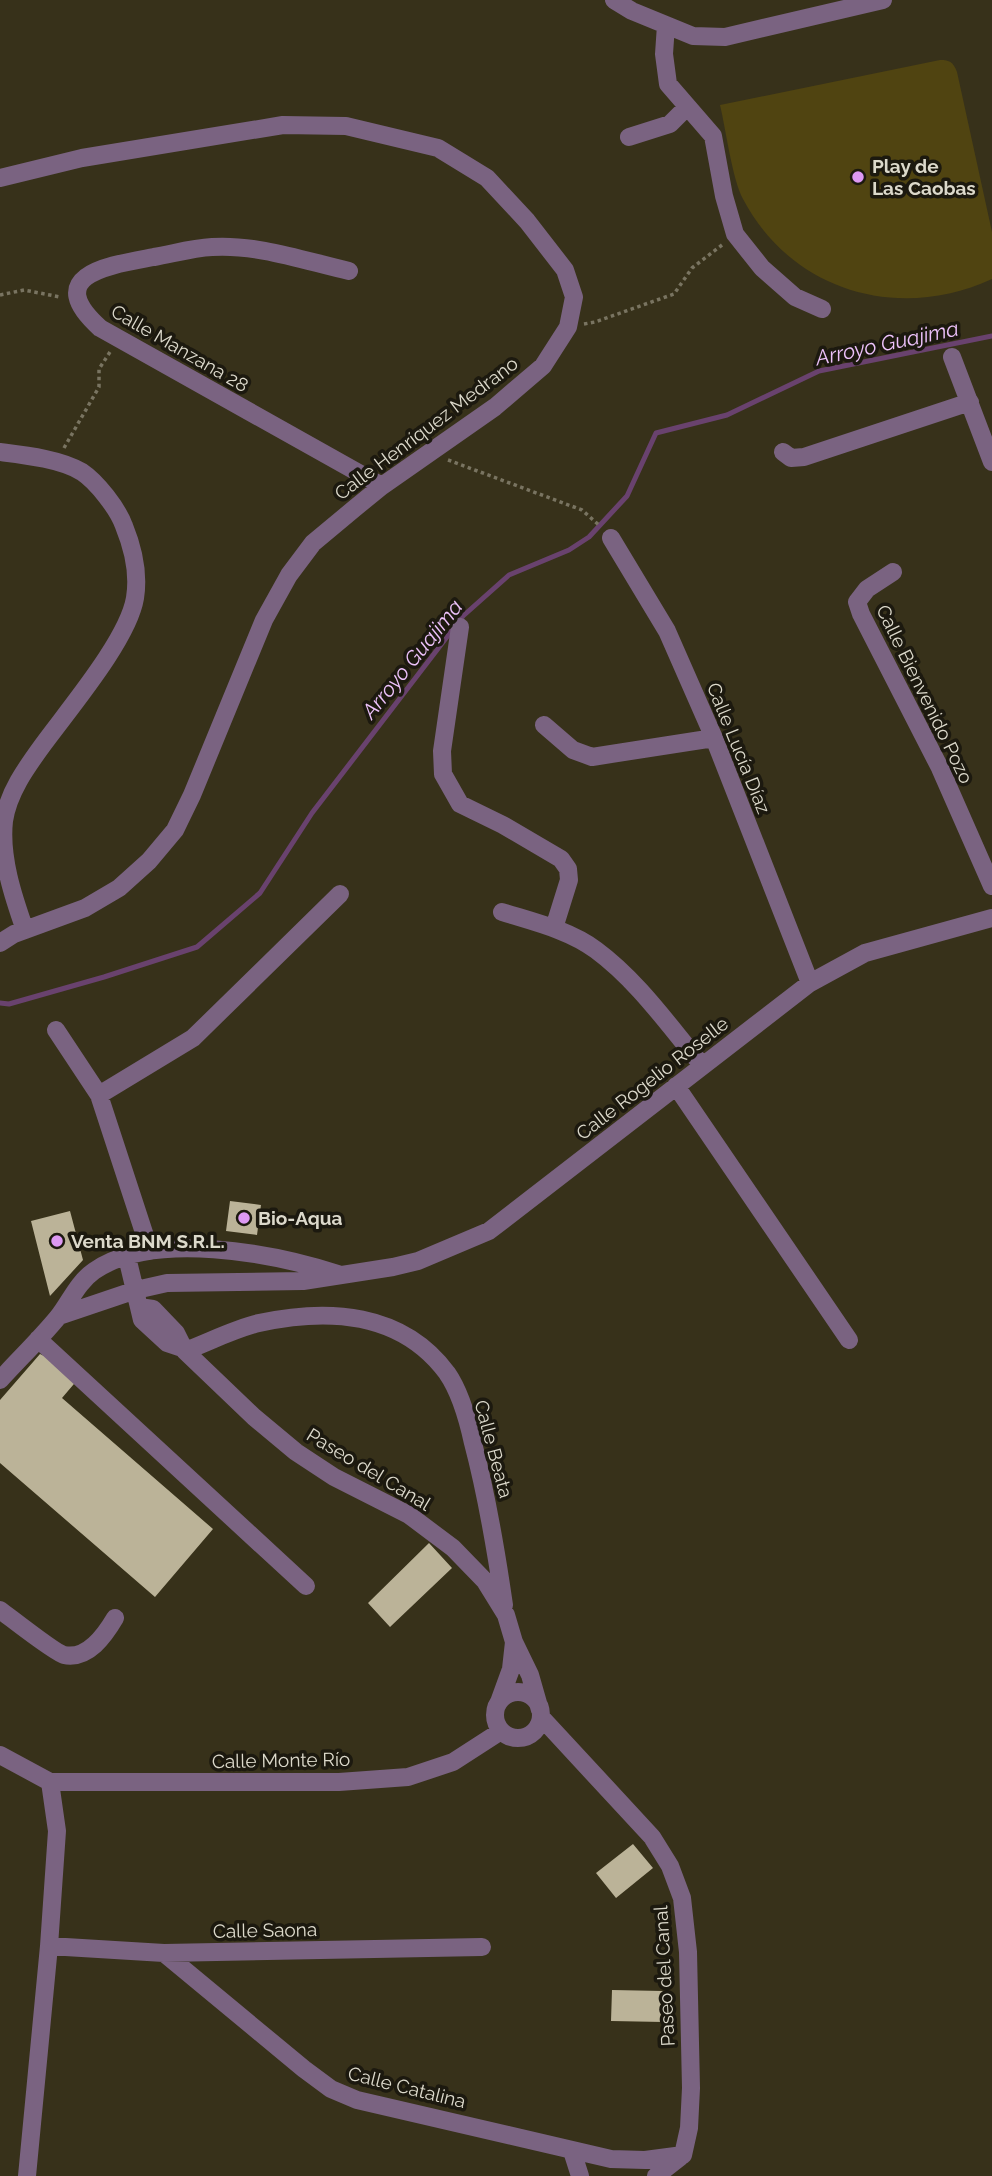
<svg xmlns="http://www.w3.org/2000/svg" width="992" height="2176" font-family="Raleway,sans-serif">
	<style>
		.green { fill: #504411 }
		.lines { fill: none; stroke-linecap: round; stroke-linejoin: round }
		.stream { stroke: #69426e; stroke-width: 5 }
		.building { fill: #bbb398 }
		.path { stroke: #797461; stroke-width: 3.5; stroke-dasharray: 3.5 3.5; stroke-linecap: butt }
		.minor { stroke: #7a6381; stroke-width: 18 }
		.poi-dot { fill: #dd99f3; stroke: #1c190f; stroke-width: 2.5 }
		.labels { text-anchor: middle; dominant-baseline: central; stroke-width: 7; stroke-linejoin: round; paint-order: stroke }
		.poi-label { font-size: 19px; font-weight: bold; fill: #dcd9cb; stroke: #1c190f; text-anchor: start }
		.street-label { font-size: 19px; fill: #dcd9cb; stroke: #1c190f }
		.water-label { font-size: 21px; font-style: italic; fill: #edc2fb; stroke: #1c190f }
	</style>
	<rect width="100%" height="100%" fill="#37311a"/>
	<!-- green -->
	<path class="green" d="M 940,60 C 950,60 953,62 957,72 L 992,232 L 992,279 C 899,322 792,292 743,199 C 732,178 726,130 720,105 Z"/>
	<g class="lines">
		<!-- stream -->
		<path class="stream" d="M 0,1003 L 9,1004 L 104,977 L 197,947 L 260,893 L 312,813 L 463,616 L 509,575 L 569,550 L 589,537 L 627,496 L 656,433 L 727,415 L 819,371 L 992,336"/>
	</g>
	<!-- building -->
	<path class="building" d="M 230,1201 L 261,1205 L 257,1235 L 226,1231 Z
		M 70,1211 L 83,1260 L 50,1296 L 31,1221 Z
		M 40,1354 L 63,1365 L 79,1378 L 62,1398 L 213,1529 L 155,1597 L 0,1463 L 0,1400 Z
		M 429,1543 L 452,1568 L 390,1627 L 368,1603 Z
		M 633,1844 L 653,1868 L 616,1898 L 596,1873 Z
		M 612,1990 L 663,1991 L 663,2022 L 611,2021 Z"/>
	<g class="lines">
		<!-- path -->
		<path class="path" d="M 0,295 L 24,290 L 60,297
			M 584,324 L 595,322 L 674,294 L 692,268 L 722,245
			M 64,448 L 99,387 L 99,369 L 110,352
			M 448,460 L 582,510 L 600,526"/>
		<!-- minor -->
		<path class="minor" d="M 614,0 L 632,11 L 693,36 L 725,37 L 883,0
			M 666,25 L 664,54 L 668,84 L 713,136 L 724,196 L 735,234 L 762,268 L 795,297 L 822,309
			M 629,137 L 670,124 L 686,108
			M 0,178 L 82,158 L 283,125 L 346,126 L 438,148 L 487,178 L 527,221 L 565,270 L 574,297 L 568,327 L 543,366 L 495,407 L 382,486 L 355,508 L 313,543 L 289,575 L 264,620 L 192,795 L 175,830 L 149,861 L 119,888 L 85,908 L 14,934 L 0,943
			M 349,271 C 305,261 257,244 212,247 C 192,248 172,254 154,257 C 112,265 40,274 100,328 L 382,486
			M 952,357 L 992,462
			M 0,452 C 24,455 61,459 82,472 C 97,482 118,509 124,526 C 133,548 139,573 135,598 C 128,640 68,710 42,746 C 26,768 8,793 4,821 C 0,857 13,896 25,930
			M 783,452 L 791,458 L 804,457 L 970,402
			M 611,538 L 667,631 L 714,738 L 810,983
			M 893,572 L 867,589 L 857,602 L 861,614 L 940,768 L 992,886
			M 460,627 L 442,751 L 443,774 L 460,804 L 503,825 L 561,859 L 568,869 L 569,880 L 554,928
			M 544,725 L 573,750 L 592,757 L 714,738
			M 502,912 C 534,922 569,930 596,950 C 638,981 669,1026 702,1065
			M 56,1030 L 99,1095
			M 676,1086 L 849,1340
			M 150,1251 L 99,1095 L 193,1038 L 340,894
			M 127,1257 L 142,1320 L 167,1343 L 182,1348
			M 139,1307 L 153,1309 L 176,1333 L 185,1351 L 254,1417 L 296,1452 L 334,1477 L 409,1515 L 453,1548 L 485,1581 L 506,1615 L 514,1642 L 530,1675 L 540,1710
			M 59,1316 L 136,1290 L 167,1283 L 303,1281 L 393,1267 L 418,1261 L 489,1231 L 810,983 L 865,953 L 992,918
			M 38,1339 L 306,1586
			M 185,1351 C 209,1342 234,1329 259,1323 C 328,1308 402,1312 447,1373 C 461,1393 468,1420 473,1443 C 487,1496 496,1550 504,1605
			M 0,1380 C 19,1359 40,1339 58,1317 C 70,1302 77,1283 94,1271 C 153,1230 273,1253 338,1274
			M 0,1610 C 11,1618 55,1653 64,1655 C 88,1660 105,1635 115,1618
			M495 1715a23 23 0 1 1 46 0a23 23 0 1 1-46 0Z
			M 499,1702 L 511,1669 L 514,1642
			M 541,1717 L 652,1837 L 670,1866 L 682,1898 L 688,1952 L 691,2088 L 689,2128 L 683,2155
			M 0,1755 L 50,1782 L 339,1782 L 408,1777 L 453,1762 L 501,1731
			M 49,1946 L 164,1953 L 482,1947
			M 164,1953 L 304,2069 L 331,2089 L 357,2100 L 611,2159 L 645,2160 L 683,2155
			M 572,2151 L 580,2176
			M 27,2176 L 49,1946 L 57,1831 L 50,1782
			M 656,2176 L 683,2155"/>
	</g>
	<!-- markers -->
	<g class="poi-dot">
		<circle cx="858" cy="177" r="7"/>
		<circle cx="244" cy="1218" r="7"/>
		<circle cx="57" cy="1241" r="7"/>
	</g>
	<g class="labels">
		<!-- poi labels -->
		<g class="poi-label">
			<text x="872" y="166">Play de<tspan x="872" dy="22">Las Caobas</tspan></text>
			<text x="258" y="1218">Bio-Aqua</text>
			<text x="71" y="1241">Venta BNM S.R.L.</text>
		</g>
		<!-- street labels -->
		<g class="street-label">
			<text transform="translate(180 348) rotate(30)">Calle Manzana 28</text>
			<text transform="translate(426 428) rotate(-37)">Calle Henríquez Medrano</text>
			<text transform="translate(925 694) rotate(64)">Calle Bienvenido Pozo</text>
			<text transform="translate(739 748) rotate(68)">Calle Lucía Díaz</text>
			<text transform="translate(652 1078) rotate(-38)">Calle Rogelio Roselle</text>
			<text transform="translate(494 1449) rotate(75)">Calle Beata</text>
			<text transform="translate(369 1469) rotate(31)">Paseo del Canal</text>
			<text transform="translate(281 1760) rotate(-1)">Calle Monte Río</text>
			<text transform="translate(265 1930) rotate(-1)">Calle Saona</text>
			<text transform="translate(664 1976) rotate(-93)">Paseo del Canal</text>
			<text transform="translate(407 2087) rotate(14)">Calle Catalina</text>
		</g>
		<!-- water labels -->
		<g class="water-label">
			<text transform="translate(887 343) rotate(-12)">Arroyo Guajima</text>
			<text transform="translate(412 659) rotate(-51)">Arroyo Guajima</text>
		</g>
	</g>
</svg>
